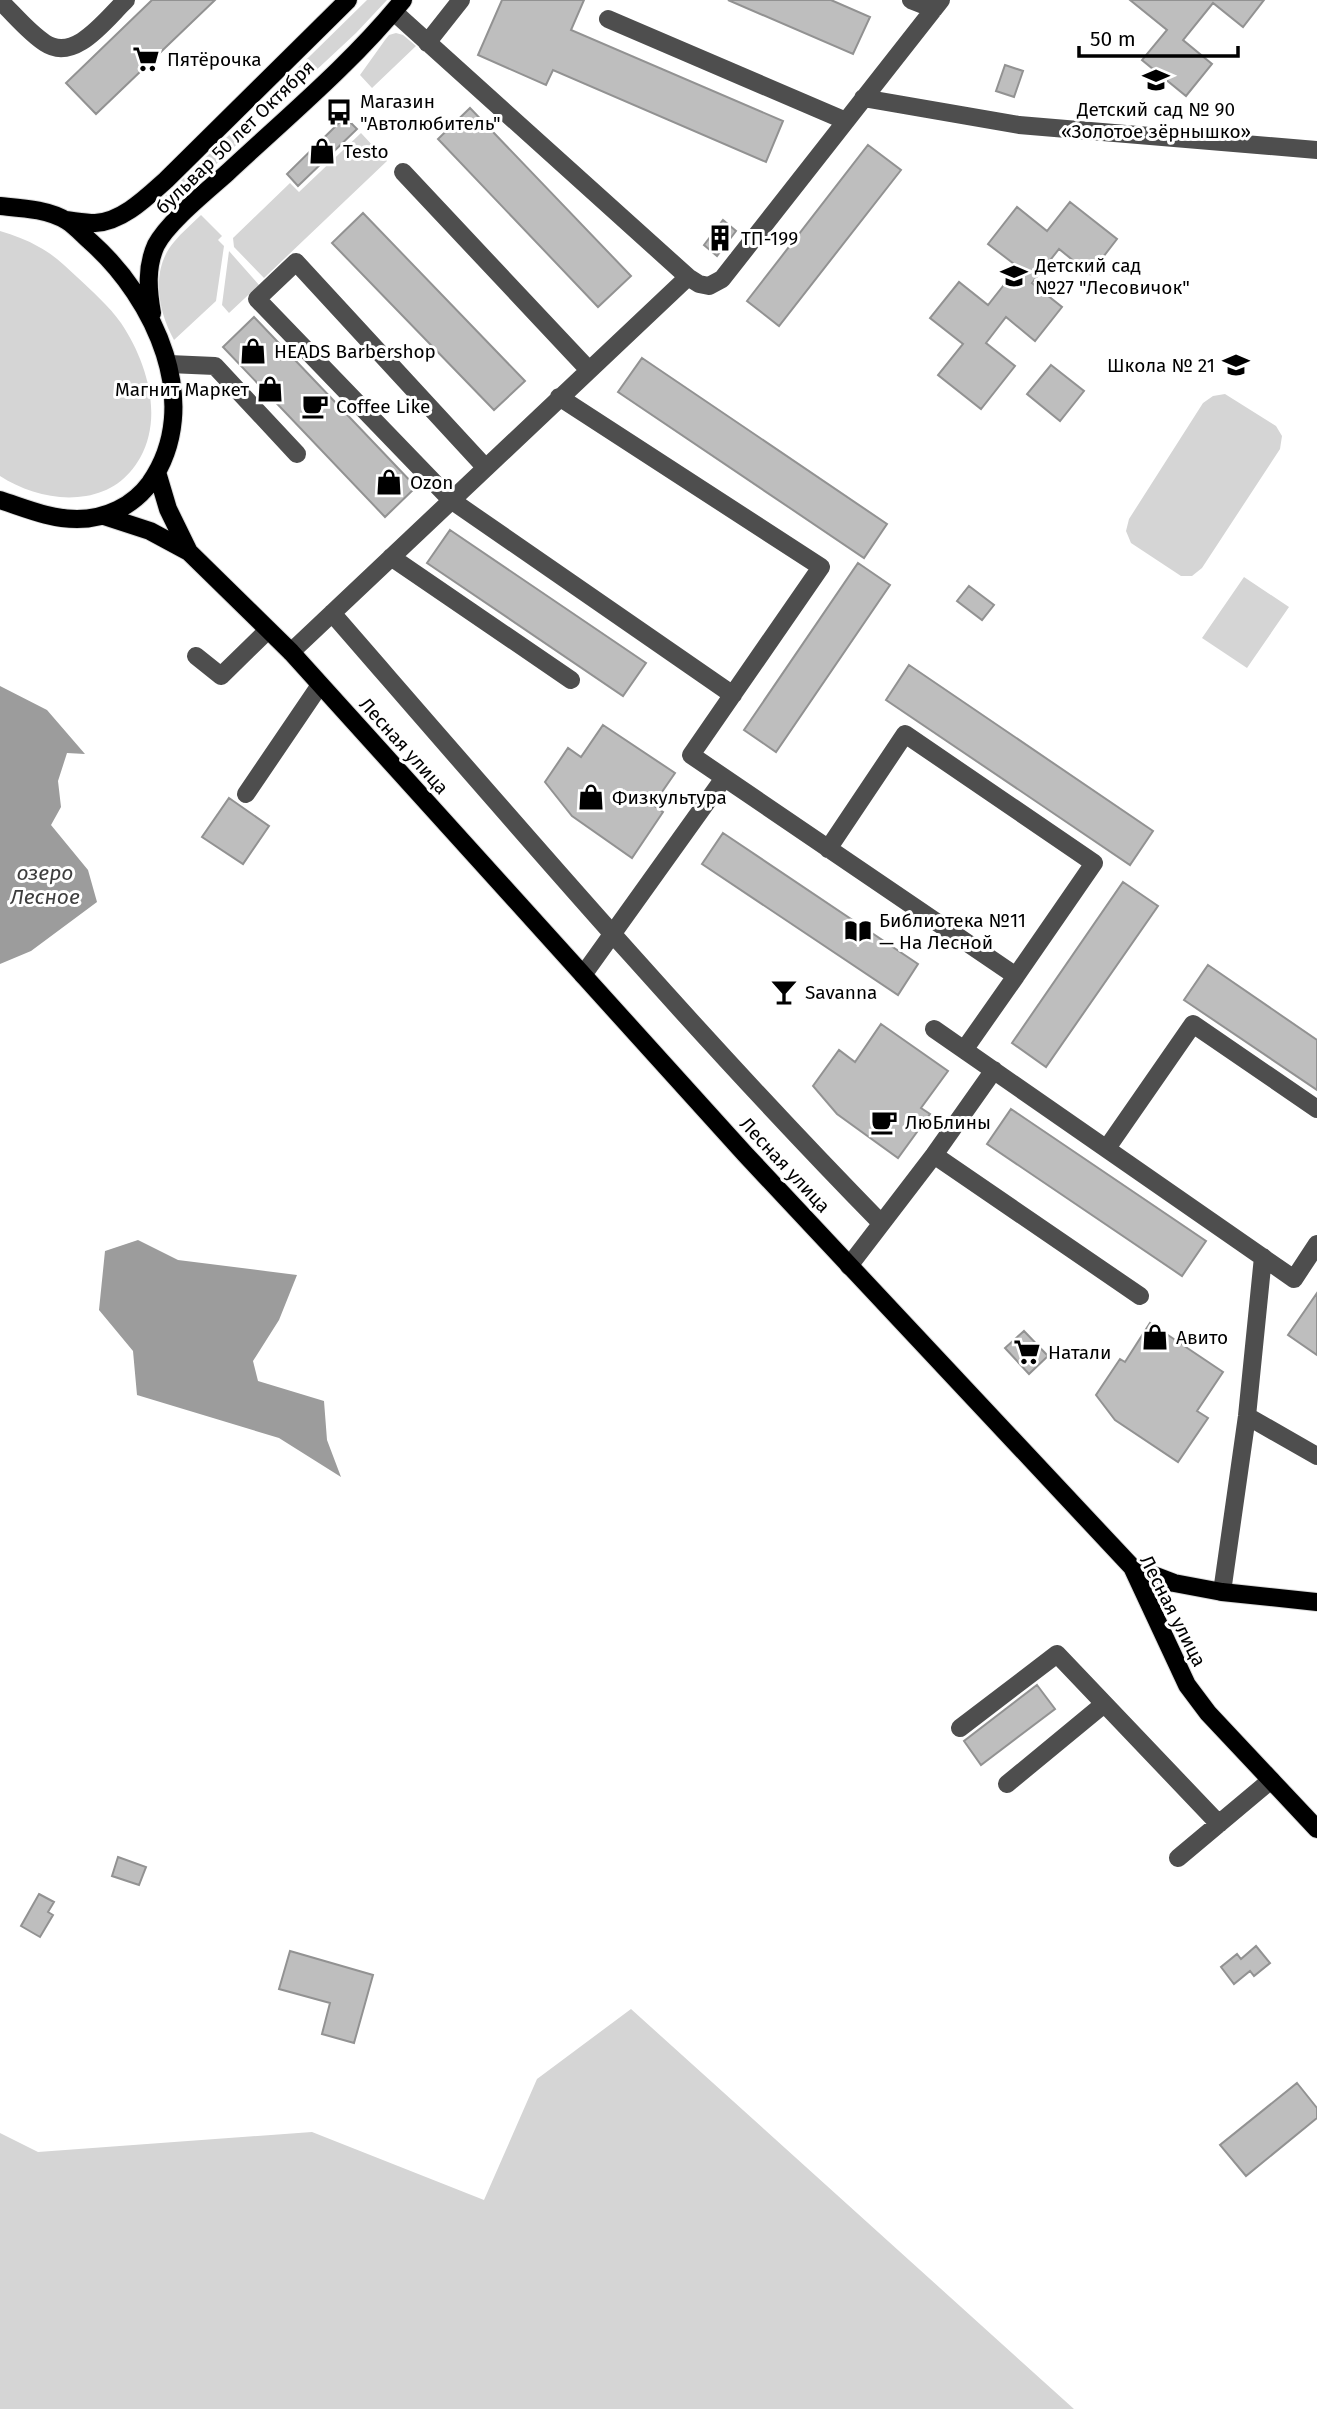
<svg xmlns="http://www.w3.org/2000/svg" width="1317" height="2409" font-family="'Fira Sans',sans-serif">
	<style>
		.green { fill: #d5d5d5 }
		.water { fill: #9c9c9c }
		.building { fill: #bebebe; stroke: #929292; stroke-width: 2 }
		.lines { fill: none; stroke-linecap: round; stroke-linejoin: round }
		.major-casing { stroke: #dbdbdb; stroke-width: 20 }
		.minor { stroke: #4e4e4e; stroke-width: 18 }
		.major { stroke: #000; stroke-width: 18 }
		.labels { text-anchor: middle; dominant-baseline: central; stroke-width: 6; stroke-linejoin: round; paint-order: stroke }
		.poi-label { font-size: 19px; fill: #000; stroke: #fff; text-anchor: start }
		.street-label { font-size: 19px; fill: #000; stroke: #fff }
		.water-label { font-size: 21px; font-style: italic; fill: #3d3d3d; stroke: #fff }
	</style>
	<rect width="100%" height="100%" fill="#fff"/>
	<!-- green -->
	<path class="green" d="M 367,0 L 387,0 L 356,33 L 265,118 L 256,109 Z
		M 396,33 L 403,35 L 416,46 L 372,88 L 360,75 L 385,40 L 389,35 Z
		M 247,118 L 255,127 L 169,209 L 164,211 L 160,209 L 159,205 L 162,199 Z
		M 361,133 L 387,161 L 264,278 L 234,247 L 233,238 L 290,183 L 299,192 Z
		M 201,215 L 222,236 L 218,240 L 224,246 L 216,301 L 174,340 C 158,311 150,270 174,242 C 182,232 192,224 201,215 Z
		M 0,231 C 14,235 27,240 39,247 C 53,254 65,266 77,277 C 92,291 109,306 121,323 C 146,360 164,416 140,458 C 128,479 110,492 86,496 C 56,501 25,492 0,476 Z
		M 229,251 L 259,285 L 229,313 L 222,305 Z
		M 1225,394 L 1276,426 L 1282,436 L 1280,449 L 1202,568 L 1192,576 L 1181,576 L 1131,543 L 1126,531 L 1129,519 L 1203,403 L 1213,396 Z
		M 1244,577 L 1289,607 L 1247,668 L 1202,638 Z
		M 631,2009 L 1074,2409 L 0,2409 L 0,2133 L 38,2152 L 312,2132 L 484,2200 L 537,2079 Z"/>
	<!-- water -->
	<path class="water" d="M 0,686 L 47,710 L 85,754 L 67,753 L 58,781 L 61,807 L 51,825 L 88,870 L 97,902 L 31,951 L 0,964 Z
		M 138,1240 L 178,1260 L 297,1275 L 279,1320 L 253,1361 L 258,1381 L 324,1401 L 327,1440 L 341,1477 L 279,1438 L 137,1395 L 133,1351 L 99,1310 L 105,1251 Z"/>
	<!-- building -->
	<path class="building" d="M 152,0 L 215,0 L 96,114 L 66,83 Z
		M 502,0 L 584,0 L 571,30 L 783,121 L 766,162 L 553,70 L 546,85 L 478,55 Z
		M 728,0 L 831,0 L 870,17 L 853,54 Z
		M 1130,0 L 1264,0 L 1243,27 L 1213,3 L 1183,40 L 1212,64 L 1186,96 L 1142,60 L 1167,30 Z
		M 1005,65 L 1023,71 L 1014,97 L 996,91 Z
		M 470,108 L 631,276 L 598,307 L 438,139 Z
		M 345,117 L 357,129 L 298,186 L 287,174 Z
		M 868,145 L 901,170 L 779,326 L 747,301 Z
		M 1070,202 L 1117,239 L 1090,274 L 1059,249 L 1032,283 L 1062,307 L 1035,341 L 1006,317 L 986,343 L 1015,366 L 981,409 L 938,375 L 963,344 L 930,318 L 959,282 L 988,305 L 1018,267 L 988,244 L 1017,207 L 1047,231 Z
		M 363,213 L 525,381 L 494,410 L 332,243 Z
		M 723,220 L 736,231 L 717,256 L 704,245 Z
		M 254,317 L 416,487 L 385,517 L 223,347 Z
		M 642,358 L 887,524 L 864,558 L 618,392 Z
		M 1051,365 L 1084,391 L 1060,421 L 1027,394 Z
		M 450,530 L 646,663 L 623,696 L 427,563 Z
		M 858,563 L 890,585 L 776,752 L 744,730 Z
		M 969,586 L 994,605 L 982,620 L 957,601 Z
		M 909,665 L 1153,831 L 1130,865 L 886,700 Z
		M 603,725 L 675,773 L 653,805 L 663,812 L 632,858 L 572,816 L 545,782 L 568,748 L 581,757 Z
		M 229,798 L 269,826 L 243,864 L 202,837 Z
		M 723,833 L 918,964 L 898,995 L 702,864 Z
		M 1123,882 L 1158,906 L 1046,1067 L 1012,1043 Z
		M 1208,965 L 1317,1040 L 1317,1090 L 1184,1000 Z
		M 881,1024 L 948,1071 L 921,1108 L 930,1114 L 898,1158 L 837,1114 L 813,1086 L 839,1050 L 855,1062 Z
		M 1011,1109 L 1206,1241 L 1182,1276 L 987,1144 Z
		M 1317,1293 L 1317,1355 L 1288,1335 Z
		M 1150,1323 L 1223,1372 L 1197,1411 L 1208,1418 L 1178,1462 L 1115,1420 L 1096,1395 L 1120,1359 L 1125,1362 Z
		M 1024,1331 L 1048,1356 L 1029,1374 L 1005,1348 Z
		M 1037,1685 L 1055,1709 L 981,1765 L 964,1741 Z
		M 118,1857 L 146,1867 L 139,1885 L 112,1876 Z
		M 39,1894 L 54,1902 L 48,1912 L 53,1915 L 40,1937 L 21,1926 Z
		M 1256,1946 L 1270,1963 L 1254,1976 L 1250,1971 L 1234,1984 L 1221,1967 L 1237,1954 L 1241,1959 Z
		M 290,1951 L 373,1975 L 354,2043 L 322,2034 L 330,2003 L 279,1989 Z
		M 1297,2083 L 1317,2108 L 1317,2118 L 1246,2176 L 1220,2145 Z"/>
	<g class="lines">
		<!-- major casing -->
		<g class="major-casing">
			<path id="major" d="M 0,206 C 21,208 48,209 67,221 C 75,226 83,235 91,242 C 154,298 205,404 150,483 C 133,506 106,519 77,519 C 50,519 25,508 0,500
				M 66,220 C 75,221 85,223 95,223 C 122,222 147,197 166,180 L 348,0
				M 152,313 C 148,290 146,267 156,245 C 168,222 207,191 227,173 C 286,118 352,63 403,0
				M 157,472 L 168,509 L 189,552
				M 104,516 L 150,531 L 189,552 L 291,652 L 745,1154 L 1132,1567 L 1187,1685 L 1208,1713 L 1317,1829
				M 1132,1567 L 1174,1583 L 1222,1592 L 1317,1602"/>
		</g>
		<!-- minor -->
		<path class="minor" d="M 911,0 L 934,9
			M 0,1 C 14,14 28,32 45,43 C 75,63 106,19 126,0
			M 394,12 L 688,277 L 699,284 L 709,286 L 722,279 L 941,0
			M 608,19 L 846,121
			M 427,43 L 461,0
			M 863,98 L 1019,125 L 1317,150
			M 403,172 L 588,369
			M 169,364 L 215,366 L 297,454
			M 559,397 L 821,567 L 691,755 L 1016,976 L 964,1050
			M 485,467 L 296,262 L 257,299 L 451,500 L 733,695
			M 391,557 L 571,680
			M 332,613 C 512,820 690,1028 881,1223
			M 291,652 L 688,277
			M 196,656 L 221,676 L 268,630
			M 246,794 L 320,685
			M 828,849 L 905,734 L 1094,863 L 1016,976
			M 583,975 L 724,778
			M 934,1029 L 1294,1279 L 1317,1244
			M 1107,1148 L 1193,1024 L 1317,1109
			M 934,1155 L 1140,1296
			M 849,1266 L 934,1155 L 994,1070
			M 1247,1416 L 1317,1456
			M 1222,1592 L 1247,1416 L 1263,1257
			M 960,1728 L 1057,1654 L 1219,1824
			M 1007,1784 L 1104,1704
			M 1178,1858 L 1271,1780"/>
		<!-- major -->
		<use href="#major" class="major"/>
	</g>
	<!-- icons -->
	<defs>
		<g id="supermarket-bare" transform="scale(2.1)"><path d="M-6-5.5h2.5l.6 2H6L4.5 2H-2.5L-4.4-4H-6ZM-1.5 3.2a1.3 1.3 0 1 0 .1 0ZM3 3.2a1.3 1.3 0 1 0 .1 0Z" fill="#000" stroke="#fff" stroke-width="2.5" paint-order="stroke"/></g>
		<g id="school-bare" transform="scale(2.1)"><path d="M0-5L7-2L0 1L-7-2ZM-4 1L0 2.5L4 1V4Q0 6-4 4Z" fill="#000" stroke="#fff" stroke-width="2.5" paint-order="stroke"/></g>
		<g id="bus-bare" transform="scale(2.1)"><path d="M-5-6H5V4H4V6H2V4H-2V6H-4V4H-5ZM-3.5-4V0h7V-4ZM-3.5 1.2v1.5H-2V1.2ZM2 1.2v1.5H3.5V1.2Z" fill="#000" stroke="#fff" stroke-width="2.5" paint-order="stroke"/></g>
		<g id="shop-bare" transform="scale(2.1)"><path d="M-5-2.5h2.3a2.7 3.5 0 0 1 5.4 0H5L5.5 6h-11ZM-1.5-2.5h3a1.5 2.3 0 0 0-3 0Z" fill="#000" stroke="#fff" stroke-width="2.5" paint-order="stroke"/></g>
		<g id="building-bare" transform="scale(2.1)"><path d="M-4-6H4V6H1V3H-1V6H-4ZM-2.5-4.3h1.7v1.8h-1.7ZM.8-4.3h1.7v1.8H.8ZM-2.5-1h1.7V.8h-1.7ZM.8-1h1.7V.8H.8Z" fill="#000" stroke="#fff" stroke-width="2.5" paint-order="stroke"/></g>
		<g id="cafe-bare" transform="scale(2.1)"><path d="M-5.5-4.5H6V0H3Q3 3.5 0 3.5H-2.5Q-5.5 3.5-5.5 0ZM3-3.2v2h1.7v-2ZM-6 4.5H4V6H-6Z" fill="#000" stroke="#fff" stroke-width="2.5" paint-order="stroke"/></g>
		<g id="library-bare" transform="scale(2.1)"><path d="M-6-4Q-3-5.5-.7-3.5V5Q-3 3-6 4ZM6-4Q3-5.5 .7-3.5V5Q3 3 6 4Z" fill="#000" stroke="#fff" stroke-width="2.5" paint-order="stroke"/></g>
		<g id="bar-bare" transform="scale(2.1)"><path d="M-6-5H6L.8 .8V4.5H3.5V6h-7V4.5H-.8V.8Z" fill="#000" stroke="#fff" stroke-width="2.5" paint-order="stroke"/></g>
	</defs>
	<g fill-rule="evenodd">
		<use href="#supermarket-bare" x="146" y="59"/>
		<use href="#school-bare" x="1156" y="80"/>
		<use href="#bus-bare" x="339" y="112"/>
		<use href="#shop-bare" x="322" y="151"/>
		<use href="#building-bare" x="720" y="238"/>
		<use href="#school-bare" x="1014" y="276"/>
		<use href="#shop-bare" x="253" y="351"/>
		<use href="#school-bare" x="1236" y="365"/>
		<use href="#shop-bare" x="270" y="389"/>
		<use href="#cafe-bare" x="315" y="406"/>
		<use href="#shop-bare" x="389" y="482"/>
		<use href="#shop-bare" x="591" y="797"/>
		<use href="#library-bare" x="858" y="931"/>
		<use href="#bar-bare" x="784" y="992"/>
		<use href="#cafe-bare" x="884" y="1122"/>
		<use href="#shop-bare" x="1155" y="1337"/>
		<use href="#supermarket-bare" x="1027" y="1352"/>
	</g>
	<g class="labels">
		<!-- poi labels -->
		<g class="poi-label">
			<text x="167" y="59">Пятёрочка</text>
			<text x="360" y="101">Магазин<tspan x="360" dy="22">"Автолюбитель"</tspan></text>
			<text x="1156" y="109" text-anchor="middle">Детский сад № 90<tspan x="1156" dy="22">«Золотое зёрнышко»</tspan></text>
			<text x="343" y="151">Testo</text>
			<text x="741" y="238">ТП-199</text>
			<text x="1035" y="265">Детский сад<tspan x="1035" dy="22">№27 "Лесовичок"</tspan></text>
			<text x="274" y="351">HEADS Barbershop</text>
			<text x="1215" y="365" text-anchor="end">Школа № 21</text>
			<text x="249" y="389" text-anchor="end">Магнит Маркет</text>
			<text x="336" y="406">Coffee Like</text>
			<text x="410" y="482">Ozon</text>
			<text x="612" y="797">Физкультура</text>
			<text x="879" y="920">Библиотека №11<tspan x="879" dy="22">— На Лесной</tspan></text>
			<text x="805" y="992">Savanna</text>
			<text x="905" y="1122">ЛюБлины</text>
			<text x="1176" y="1337">Авито</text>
			<text x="1048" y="1352">Натали</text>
		</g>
		<!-- street labels -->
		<g class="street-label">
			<text transform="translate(235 137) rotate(-44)">бульвар 50 лет Октября</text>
			<text transform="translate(404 746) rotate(48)">Лесная улица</text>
			<text transform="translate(785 1165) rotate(47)">Лесная улица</text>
			<text transform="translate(1173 1611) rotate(63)">Лесная улица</text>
		</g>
		<!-- water labels -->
		<g class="water-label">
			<text x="45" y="873">озеро<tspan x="45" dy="24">Лесное</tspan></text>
		</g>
	</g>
	<!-- scale -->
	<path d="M1079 46v10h159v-10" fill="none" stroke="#000000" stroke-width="3.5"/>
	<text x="1090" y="46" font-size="21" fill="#000000" stroke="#ffffff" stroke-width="5" paint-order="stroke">50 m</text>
</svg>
